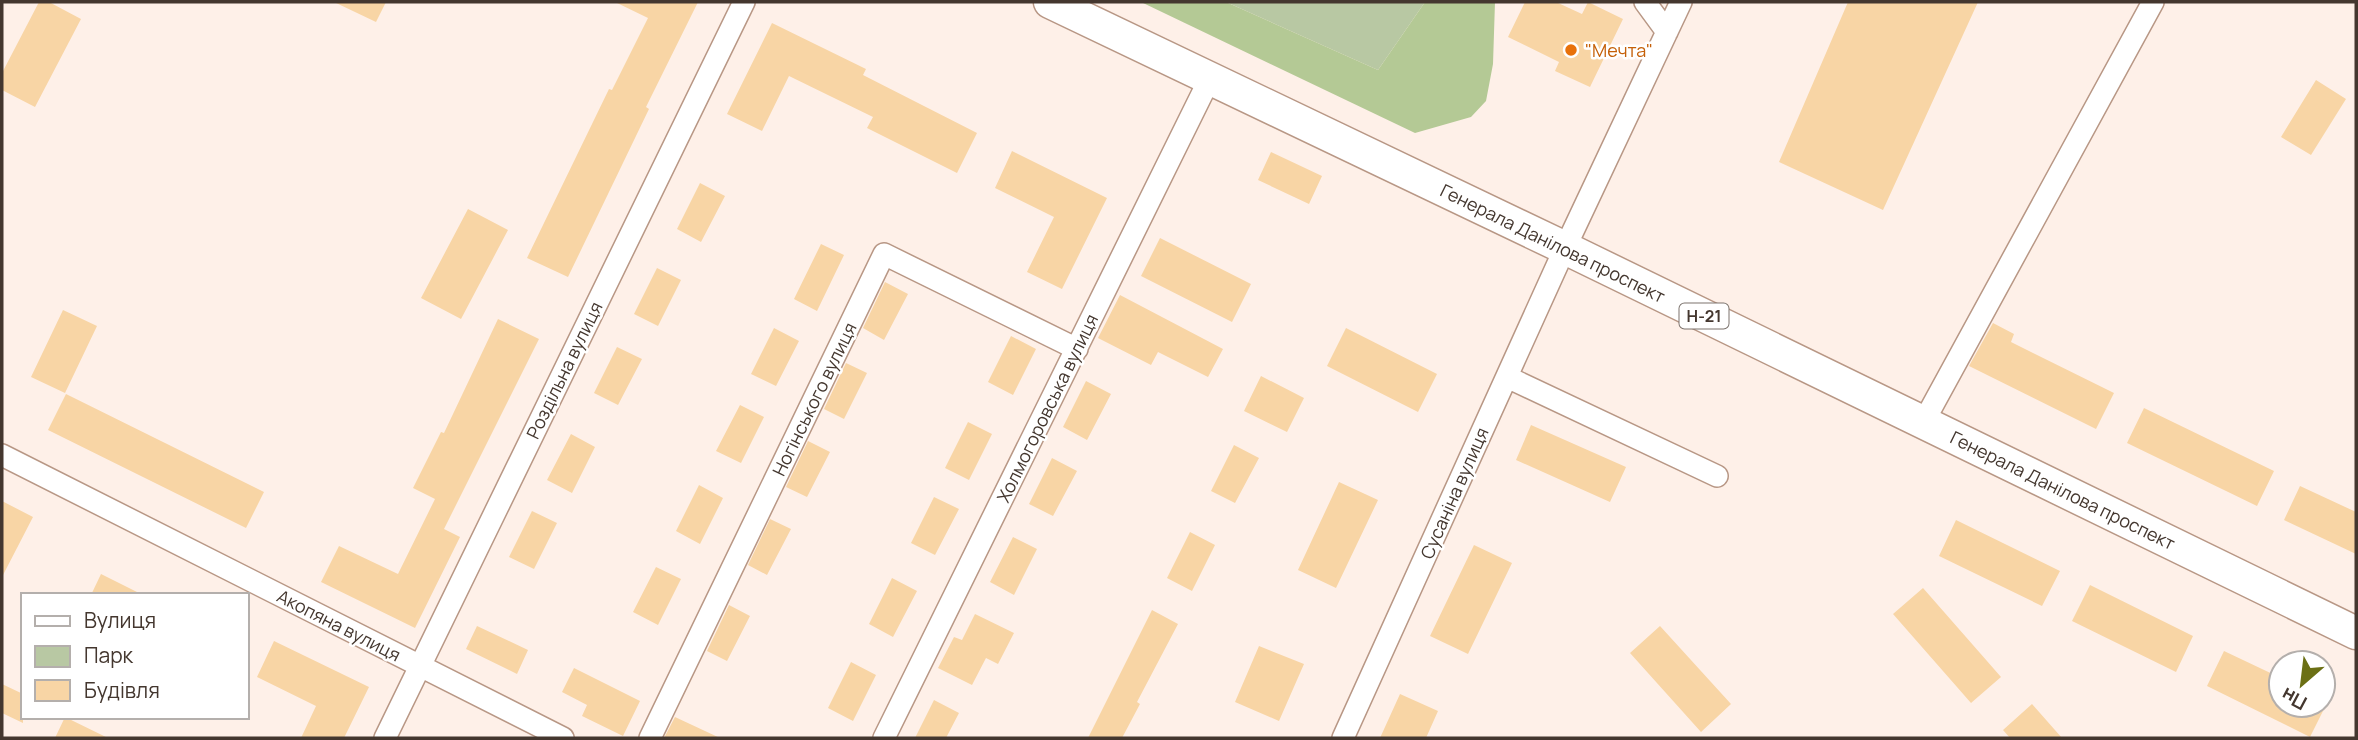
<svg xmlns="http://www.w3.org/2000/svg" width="2358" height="740" font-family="Manrope,sans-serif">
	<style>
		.green { fill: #b8c8a3 }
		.forest { fill: #b4c995 }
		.building { fill: #f8d5a5 }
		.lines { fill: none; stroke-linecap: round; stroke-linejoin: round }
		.minor-casing { stroke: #b89785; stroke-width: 24 }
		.primary-casing { stroke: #b89785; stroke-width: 35 }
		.minor { stroke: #fff; stroke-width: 21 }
		.primary { stroke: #fff; stroke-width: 32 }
		.food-dot { fill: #e8710a; stroke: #fff; stroke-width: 2.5 }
		.labels { text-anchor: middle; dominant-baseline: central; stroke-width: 5; stroke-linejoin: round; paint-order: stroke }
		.shield { fill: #fff; stroke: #7c736d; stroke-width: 2 }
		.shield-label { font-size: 16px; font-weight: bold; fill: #44372f }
		.food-label { font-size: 18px; fill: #c56008; stroke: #fff; text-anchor: start }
		.street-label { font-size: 18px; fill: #44372f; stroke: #fff }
	</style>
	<rect width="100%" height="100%" fill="#fef0e8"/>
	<!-- green -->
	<path class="green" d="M 1226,2 L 1425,2 L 1378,70 Z"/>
	<!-- forest -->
	<path class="forest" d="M 1141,2 L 1226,2 L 1378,70 L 1425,2 L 1495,2 L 1493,64 L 1486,101 L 1471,117 L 1415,133 Z"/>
	<!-- building -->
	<path class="building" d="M 39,2 L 49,2 L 81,19 L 35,107 L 2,90 L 2,73 Z
		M 334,2 L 386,2 L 376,22 Z
		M 615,2 L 698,2 L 646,107 L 649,109 L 568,277 L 527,258 L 609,89 L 612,90 L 648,18 Z
		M 1525,2 L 1556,2 L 1582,14 L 1588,2 L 1623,19 L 1590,87 L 1555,71 L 1559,62 L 1508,37 Z
		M 1848,2 L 1978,2 L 1883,210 L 1779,162 Z
		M 772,23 L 866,69 L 863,75 L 977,133 L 957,173 L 867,128 L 873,117 L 789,76 L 762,131 L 727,114 Z
		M 2316,80 L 2346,99 L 2311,155 L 2281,137 Z
		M 1012,151 L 1107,198 L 1062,289 L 1027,272 L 1054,217 L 995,188 Z
		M 1271,152 L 1322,176 L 1309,204 L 1258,180 Z
		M 700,183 L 725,196 L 701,242 L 677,229 Z
		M 468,209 L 508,230 L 461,319 L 421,298 Z
		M 1160,238 L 1251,284 L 1232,322 L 1141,276 Z
		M 821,244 L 844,255 L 817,311 L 794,299 Z
		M 657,268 L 681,280 L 658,326 L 634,314 Z
		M 885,282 L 908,294 L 884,340 L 863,328 Z
		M 1120,295 L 1223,349 L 1208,377 L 1158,352 L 1151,365 L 1098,338 Z
		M 63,310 L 97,326 L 65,393 L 31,377 Z
		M 498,319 L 539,339 L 444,529 L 460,537 L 415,628 L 321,582 L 339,546 L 398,574 L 435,499 L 413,488 L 441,432 L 444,433 Z
		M 1993,323 L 2014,334 L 2011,342 L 2114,393 L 2096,429 L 1969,366 Z
		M 774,328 L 799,341 L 776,386 L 751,374 Z
		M 1346,328 L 1437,374 L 1418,412 L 1327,366 Z
		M 1011,336 L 1036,349 L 1013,395 L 988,382 Z
		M 617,347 L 642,359 L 618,405 L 594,393 Z
		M 846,363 L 867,373 L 844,419 L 824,409 Z
		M 1261,376 L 1304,398 L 1287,432 L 1244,411 Z
		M 1086,381 L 1111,394 L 1087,440 L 1063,427 Z
		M 66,394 L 264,492 L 246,528 L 48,430 Z
		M 740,405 L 764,417 L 741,463 L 716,451 Z
		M 2144,408 L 2274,471 L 2257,506 L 2127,443 Z
		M 968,422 L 992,434 L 969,480 L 945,468 Z
		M 1531,425 L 1626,467 L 1610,502 L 1516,460 Z
		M 571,434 L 595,447 L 572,493 L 547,480 Z
		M 808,441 L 830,452 L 807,497 L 786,487 Z
		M 1234,445 L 1259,458 L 1235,503 L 1211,491 Z
		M 1052,458 L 1077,471 L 1053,516 L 1029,504 Z
		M 1339,482 L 1378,500 L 1336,588 L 1298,570 Z
		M 699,485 L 723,498 L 700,544 L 676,531 Z
		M 2300,486 L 2356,512 L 2356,554 L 2284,520 Z
		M 934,497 L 959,509 L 935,555 L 911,543 Z
		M 2,501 L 33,517 L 2,577 Z
		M 532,511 L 557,523 L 534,569 L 509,557 Z
		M 770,519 L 791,529 L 767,575 L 748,565 Z
		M 1956,520 L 2060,571 L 2042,606 L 1939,556 Z
		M 1190,532 L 1215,545 L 1192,591 L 1167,578 Z
		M 1013,537 L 1037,549 L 1014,595 L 990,582 Z
		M 1474,545 L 1512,563 L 1468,654 L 1430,636 Z
		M 656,567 L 681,579 L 658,625 L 633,612 Z
		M 101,574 L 143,595 L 91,595 Z
		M 892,578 L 917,591 L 893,637 L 869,624 Z
		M 2090,585 L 2193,636 L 2176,672 L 2072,621 Z
		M 1923,588 L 2001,677 L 1971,703 L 1893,614 Z
		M 729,605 L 750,616 L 727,661 L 707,651 Z
		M 1152,610 L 1178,624 L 1137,702 L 1140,704 L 1122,738 L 1088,738 Z
		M 975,614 L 1014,633 L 998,664 L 986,658 L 972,685 L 938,668 L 954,637 L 962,640 Z
		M 477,626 L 528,650 L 517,674 L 466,649 Z
		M 1660,626 L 1731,704 L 1701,732 L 1630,653 Z
		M 274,641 L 369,687 L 344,738 L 301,738 L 316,706 L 257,677 Z
		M 1259,646 L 1304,664 L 1279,721 L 1235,702 Z
		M 2224,651 L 2281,678 L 2281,705 L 2326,705 L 2310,737 L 2207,686 Z
		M 851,662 L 876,675 L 853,721 L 828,708 Z
		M 574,668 L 640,701 L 623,736 L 582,716 L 587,705 L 562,692 Z
		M 2,684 L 23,694 L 23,723 L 2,713 Z
		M 1400,694 L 1438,711 L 1426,738 L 1380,738 Z
		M 934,700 L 959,713 L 946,738 L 915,738 Z
		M 2032,704 L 2062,738 L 2010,738 L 2003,730 Z
		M 65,717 L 108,738 L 55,738 Z
		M 675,717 L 720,738 L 664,738 Z"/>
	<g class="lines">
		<!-- minor casing -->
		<g class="minor-casing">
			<path id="minor" d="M 1645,2 L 1667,32
				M 1507,377 L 1717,476
				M 1923,423 L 2153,2
				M 2,455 L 563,738
				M 385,738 L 744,2
				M 650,738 L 884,254 L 1077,349
				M 884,738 L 1210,78
				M 1343,738 L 1565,248 L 1681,2"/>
		</g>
		<!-- primary casing -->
		<g class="primary-casing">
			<path id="primary" d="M 1050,2 L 1565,248 L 2356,633"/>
		</g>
		<!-- minor -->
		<use href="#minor" class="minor"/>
		<!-- primary -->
		<use href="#primary" class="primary"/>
	</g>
	<!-- markers -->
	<circle class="food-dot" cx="1571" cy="50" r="7"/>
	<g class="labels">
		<!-- shield labels -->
		<rect class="shield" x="1679.5" y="303.5" width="49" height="25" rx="5"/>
		<g class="shield-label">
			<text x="1704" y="316">Н-21</text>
		</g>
		<!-- food labels -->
		<g class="food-label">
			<text x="1585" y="50">"Мечта"</text>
		</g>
		<!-- street labels -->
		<g class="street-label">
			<text transform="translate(1553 243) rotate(26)">Генерала Данілова проспект</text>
			<text transform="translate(564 370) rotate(-64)">Роздільна вулиця</text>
			<text transform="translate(814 399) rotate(-64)">Ногінського вулиця</text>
			<text transform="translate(1047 408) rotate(-64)">Холмогоровська вулиця</text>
			<text transform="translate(2063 490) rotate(26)">Генерала Данілова проспект</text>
			<text transform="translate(1454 493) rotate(-66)">Сусаніна вулиця</text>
			<text transform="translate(339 625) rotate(27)">Акопяна вулиця</text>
		</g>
	</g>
	<!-- border -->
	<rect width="2358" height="740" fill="none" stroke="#44372f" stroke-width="7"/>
	<!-- legend -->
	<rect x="21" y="593" width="228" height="126" fill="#ffffff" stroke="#b4afac" stroke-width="2"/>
	<rect x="35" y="616" width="35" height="10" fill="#ffffff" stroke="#b4afac" stroke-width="2"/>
	<text x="84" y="628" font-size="21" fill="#44372f">Вулиця</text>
	<rect x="35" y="646" width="35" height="21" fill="#b8c8a3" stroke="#b4afac" stroke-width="2"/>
	<text x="84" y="663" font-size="21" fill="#44372f">Парк</text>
	<rect x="35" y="680" width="35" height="21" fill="#f8d5a5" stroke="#b4afac" stroke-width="2"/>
	<text x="84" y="698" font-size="21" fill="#44372f">Будівля</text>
	<!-- north arrow -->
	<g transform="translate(2302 684) rotate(208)"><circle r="33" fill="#ffffff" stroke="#b4afac" stroke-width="2"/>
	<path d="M0-5L12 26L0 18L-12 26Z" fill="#6b6f14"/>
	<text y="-10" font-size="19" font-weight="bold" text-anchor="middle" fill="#44372f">Пн</text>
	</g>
</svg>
